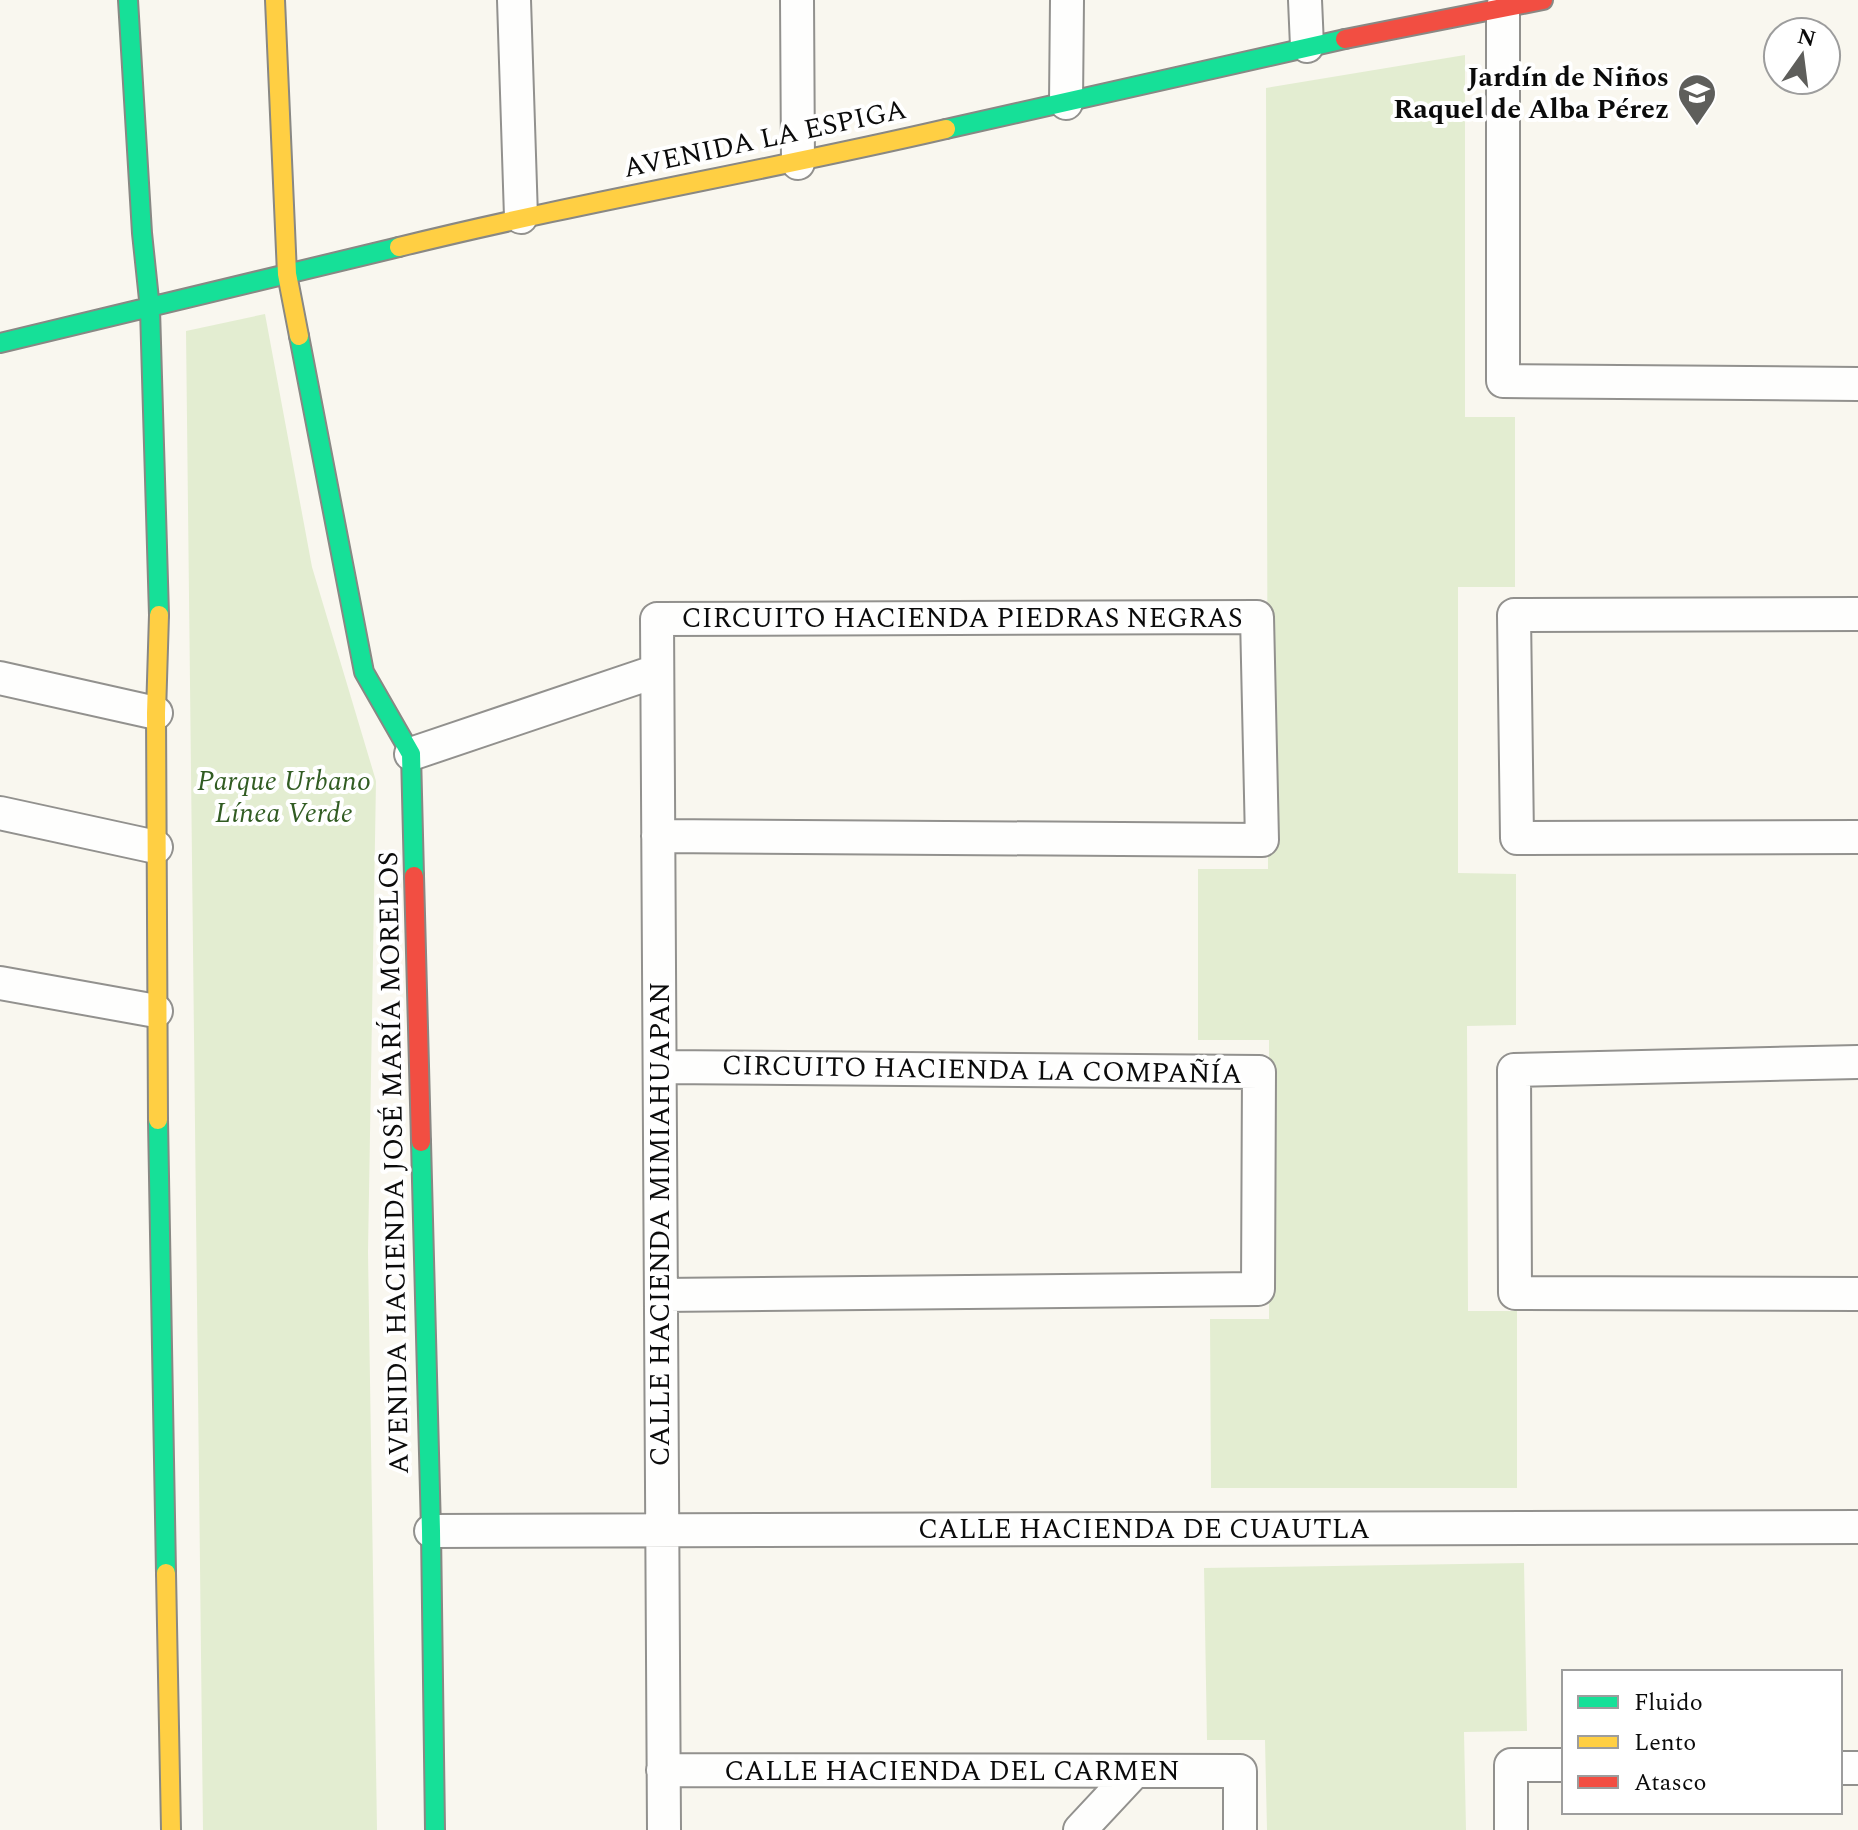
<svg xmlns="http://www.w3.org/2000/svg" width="1858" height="1830" font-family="Spectral,serif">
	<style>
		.green { fill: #e3edd1 }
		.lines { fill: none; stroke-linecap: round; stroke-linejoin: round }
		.street-casing { stroke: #92918e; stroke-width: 36 }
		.fast-casing { stroke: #898884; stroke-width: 22 }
		.slow-casing { stroke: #898884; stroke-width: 22 }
		.jam-casing { stroke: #898884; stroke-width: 22 }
		.street { stroke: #fefefd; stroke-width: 32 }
		.fast { stroke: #16e098; stroke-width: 18 }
		.slow { stroke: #ffcf43; stroke-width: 18 }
		.jam { stroke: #f24e42; stroke-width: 18 }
		.labels { text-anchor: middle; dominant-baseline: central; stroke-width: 8; stroke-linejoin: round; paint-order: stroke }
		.poi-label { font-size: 28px; font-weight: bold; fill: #0b0b0b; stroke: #fff; text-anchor: end }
		.street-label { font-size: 28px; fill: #0b0b0b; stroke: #fff }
		.park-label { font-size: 28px; font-style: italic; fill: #315c22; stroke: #fff }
	</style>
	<rect width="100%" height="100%" fill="#f9f7ef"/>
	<!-- green -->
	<path class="green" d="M 1465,55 L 1465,417 L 1515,417 L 1515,587 L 1458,587 L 1458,873 L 1516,874 L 1516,1025 L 1467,1026 L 1468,1311 L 1517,1311 L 1517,1488 L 1211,1488 L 1210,1319 L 1269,1319 L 1269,1040 L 1198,1040 L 1198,869 L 1268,869 L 1266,88 Z
		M 265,314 L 312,567 L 376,781 L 368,1252 L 377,1830 L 203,1830 L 186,331 Z
		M 1524,1563 L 1527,1731 L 1464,1732 L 1466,1830 L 1267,1830 L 1265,1740 L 1207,1740 L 1204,1568 Z"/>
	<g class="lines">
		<!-- street casing -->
		<g class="street-casing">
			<path id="street" d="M 514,0 L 521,217
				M 797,0 L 798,163
				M 1305,0 L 1307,46
				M 1503,7 L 1503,381 L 1858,384
				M 1066,103 L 1067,0
				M 1858,614 L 1514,615 L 1517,838 L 1858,837
				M 0,678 L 156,713
				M 411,754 L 657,671
				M 0,813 L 156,847
				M 658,836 L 1262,840 L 1257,617 L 657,619 L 664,1830
				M 0,983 L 156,1011
				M 1858,1062 L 1514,1070 L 1515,1293 L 1858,1294
				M 660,1067 L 1259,1072 L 1258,1289 L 661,1295
				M 431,1531 L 1858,1527
				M 1840,1768 L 1858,1768
				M 663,1770 L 1240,1771 L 1240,1830
				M 1080,1830 L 1135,1771
				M 1511,1830 L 1511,1765 L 1564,1765"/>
		</g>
		<!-- fast casing -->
		<g class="fast-casing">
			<path id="fast" d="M 128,0 L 142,233 L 150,309 L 159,615
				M 946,129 L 1345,39
				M 299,336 L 364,672 L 411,754 L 414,876
				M 0,343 L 399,247
				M 158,1120 L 166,1573
				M 421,1142 L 431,1531 L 435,1830"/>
		</g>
		<!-- slow casing -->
		<g class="slow-casing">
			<path id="slow" d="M 275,0 L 287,274 L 299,336
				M 399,247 C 581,202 765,171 946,129
				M 158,1120 L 156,713 L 159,615
				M 166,1573 L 171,1830"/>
		</g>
		<!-- jam casing -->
		<g class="jam-casing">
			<path id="jam" d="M 1345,39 L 1543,0
				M 414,876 L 421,1142"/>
		</g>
		<!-- street -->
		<use href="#street" class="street"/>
		<!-- fast -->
		<use href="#fast" class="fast"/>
		<!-- slow -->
		<use href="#slow" class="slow"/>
		<!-- jam -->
		<use href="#jam" class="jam"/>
	</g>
	<!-- icons -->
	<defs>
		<g id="school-pin" transform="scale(2)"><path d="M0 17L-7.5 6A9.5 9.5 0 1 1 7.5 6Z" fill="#5e5e5b" stroke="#fff"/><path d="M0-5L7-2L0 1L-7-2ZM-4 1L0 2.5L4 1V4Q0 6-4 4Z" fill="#fff"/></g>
	</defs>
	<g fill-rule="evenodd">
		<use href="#school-pin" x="1697" y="93"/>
	</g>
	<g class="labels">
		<!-- poi labels -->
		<g class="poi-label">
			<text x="1669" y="77">Jardín de Niños<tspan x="1669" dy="32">Raquel de Alba Pérez</tspan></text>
		</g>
		<!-- street labels -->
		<g class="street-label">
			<text transform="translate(765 139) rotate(-12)">AVENIDA LA ESPIGA</text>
			<text x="962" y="618">CIRCUITO HACIENDA PIEDRAS NEGRAS</text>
			<text transform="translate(982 1070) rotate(1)">CIRCUITO HACIENDA LA COMPAÑÍA</text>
			<text transform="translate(394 1163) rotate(-91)">AVENIDA HACIENDA JOSÉ MARÍA MORELOS</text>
			<text transform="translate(660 1224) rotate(-90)">CALLE HACIENDA MIMIAHUAPAN</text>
			<text x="1144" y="1529">CALLE HACIENDA DE CUAUTLA</text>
			<text x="952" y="1771">CALLE HACIENDA DEL CARMEN</text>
		</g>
		<!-- park labels -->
		<g class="park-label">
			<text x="284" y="781">Parque Urbano<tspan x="284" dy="32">Línea Verde</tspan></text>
		</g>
	</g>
	<!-- legend -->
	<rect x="1562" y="1670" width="280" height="144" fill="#ffffff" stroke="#9d9d9d" stroke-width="2"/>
	<rect x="1578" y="1696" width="40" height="12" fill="#16e098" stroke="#9d9d9d" stroke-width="2"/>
	<text x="1634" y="1710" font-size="24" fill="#0b0b0b">Fluido</text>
	<rect x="1578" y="1736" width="40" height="12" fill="#ffcf43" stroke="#9d9d9d" stroke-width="2"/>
	<text x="1634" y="1750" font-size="24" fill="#0b0b0b">Lento</text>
	<rect x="1578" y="1776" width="40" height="12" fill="#f24e42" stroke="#9d9d9d" stroke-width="2"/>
	<text x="1634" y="1790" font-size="24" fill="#0b0b0b">Atasco</text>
	<!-- north arrow -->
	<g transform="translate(1802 56) rotate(14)"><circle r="38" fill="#ffffff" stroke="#9d9d9d" stroke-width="2"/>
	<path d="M0-6L14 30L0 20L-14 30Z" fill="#5e5e5b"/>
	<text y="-12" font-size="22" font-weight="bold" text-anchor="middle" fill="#0b0b0b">N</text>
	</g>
</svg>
